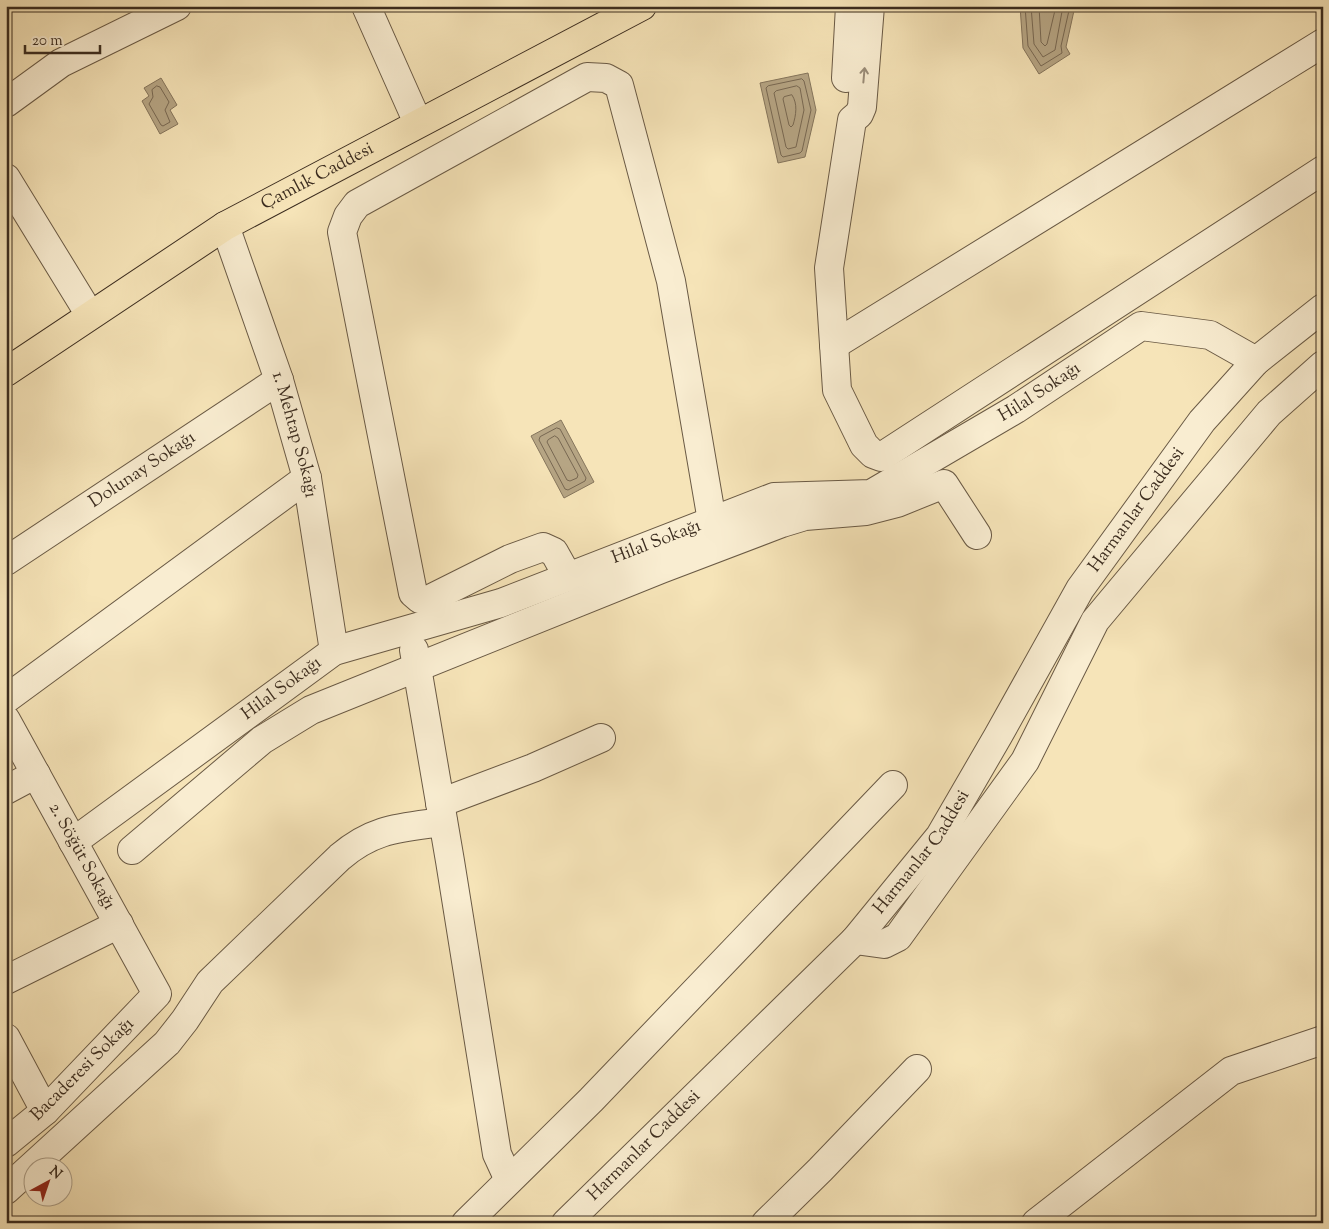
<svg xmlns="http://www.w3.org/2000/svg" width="1329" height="1229" font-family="'Sorts Mill Goudy',serif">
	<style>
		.water { fill: #b6a584; stroke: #85755c }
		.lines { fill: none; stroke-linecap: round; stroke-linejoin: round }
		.shore { stroke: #786852; stroke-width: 1 }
		.minor-casing { stroke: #6a5a45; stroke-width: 30 }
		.major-casing { stroke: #3b2c1f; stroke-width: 30 }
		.minor { stroke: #f9edd1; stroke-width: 28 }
		.major { stroke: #f6e4b8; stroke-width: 28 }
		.oneway { stroke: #9a8c78 }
		.labels { text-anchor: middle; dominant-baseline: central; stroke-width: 4.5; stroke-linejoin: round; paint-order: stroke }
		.street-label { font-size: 18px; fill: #3b2c1f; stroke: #f9edd1 }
	</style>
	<rect width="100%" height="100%" fill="#f6e4b8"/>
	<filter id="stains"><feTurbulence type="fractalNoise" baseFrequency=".004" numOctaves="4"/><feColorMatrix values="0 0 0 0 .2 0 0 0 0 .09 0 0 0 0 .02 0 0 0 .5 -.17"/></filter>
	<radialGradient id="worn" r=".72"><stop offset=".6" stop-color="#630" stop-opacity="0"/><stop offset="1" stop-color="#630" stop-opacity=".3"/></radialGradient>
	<!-- water -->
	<path class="water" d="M 1020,6 L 1075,6 L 1066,47 L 1070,54 L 1039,74 L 1023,48 Z
		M 808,73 L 816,110 L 805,157 L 778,163 L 760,83 Z
		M 161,78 L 177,105 L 170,110 L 178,124 L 160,134 L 142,101 L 149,96 L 144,88 Z
		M 561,420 L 594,482 L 564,498 L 531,436 Z"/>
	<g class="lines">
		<!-- shore -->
		<path class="shore" d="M 1025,6 L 1028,46 L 1041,66 L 1062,53 L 1061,46 L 1070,6
			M 1031,6 L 1034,44 L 1043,57 L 1055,50 L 1063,6
			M 1039,6 L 1041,42 L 1045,46 L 1047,44 L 1056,6
			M 802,79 L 804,81 L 811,110 L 802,151 L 800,153 L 783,157 L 781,155 L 766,88 L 768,86 Z
			M 157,86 L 160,87 L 169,102 L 165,110 L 170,122 L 163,126 L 161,125 L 149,104 L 153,97 L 152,90 Z
			M 797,86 L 800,88 L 804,110 L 796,147 L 788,149 L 786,147 L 774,93 L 776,91 Z
			M 792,95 C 798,104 796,115 793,125 L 791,127 L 789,125 L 783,99 L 784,97 Z
			M 557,428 L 560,429 L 586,478 L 585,481 L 568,490 L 565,489 L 539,440 L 540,437 Z
			M 555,436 L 558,438 L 578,475 L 577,478 L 570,481 L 567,480 L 547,442 L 548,440 Z"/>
		<!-- minor casing -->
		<g class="minor-casing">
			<g id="minor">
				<path d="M 366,6 L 418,123"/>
				<path d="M 870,6 L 862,107 L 859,114 L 852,120 L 829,268 L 837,390 L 864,445 L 873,454 L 881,457 L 1323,170"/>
				<path d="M 846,78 L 850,6"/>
				<path d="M 6,103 L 61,63 L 177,6"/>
				<path d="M 6,178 L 90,315"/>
				<path id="s1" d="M 225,226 L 279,380 L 307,478 L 334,651"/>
				<path d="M 834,345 L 1323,43"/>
				<path id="s2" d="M 6,561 L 279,380"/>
				<path d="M 568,577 L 554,552 L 543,547 L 510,559 L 428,600 L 420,599 L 413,593 L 342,232 L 348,216 L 357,204 L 587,77 L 606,78 L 619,85 L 671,281 L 712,521"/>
				<path d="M 414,650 L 450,861 L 497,1154 L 509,1180"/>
				<path d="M 6,699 L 307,478"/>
				<path id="s3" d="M 6,720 L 157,994 L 45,1111 L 6,1143"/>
				<path d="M 6,790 L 36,774"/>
				<path d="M 440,803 L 533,768 L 601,738"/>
				<path id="s4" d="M 73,842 L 334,651 L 501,603 L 774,497 L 871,494 L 1016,409 L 1141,326 L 1210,335 L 1256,361"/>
				<path d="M 132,850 L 262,740 L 311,710 L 661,569 L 782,523 L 805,516 L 866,511 L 897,503 L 944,484 L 977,535"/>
				<path d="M 855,940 L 884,944 L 898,937 L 1025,761 L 1095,621 L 1269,413 L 1323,365"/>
				<path d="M 6,980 L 119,924"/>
				<path d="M 6,1038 L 45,1111"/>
				<path d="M 6,1190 L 167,1043 L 185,1020 L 210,982 L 340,857 C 374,828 400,828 443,822"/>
				<path d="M 466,1223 L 591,1100 L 893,785"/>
				<path id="s5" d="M 566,1223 L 855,940 L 940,836 L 998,736 L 1080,589 L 1202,421 L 1256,361 L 1323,308"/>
				<path d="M 766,1223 L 820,1170 L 917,1069"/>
				<path d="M 1036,1223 L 1231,1071 L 1323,1040"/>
			</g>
		</g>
		<!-- major casing -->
		<g class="major-casing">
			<g id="major">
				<path id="s6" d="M 6,372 L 225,226 L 642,6"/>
			</g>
		</g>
		<!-- minor -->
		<use href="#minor" class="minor"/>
		<!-- major -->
		<use href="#major" class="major"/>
	</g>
	<!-- one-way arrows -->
	<defs><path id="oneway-shaft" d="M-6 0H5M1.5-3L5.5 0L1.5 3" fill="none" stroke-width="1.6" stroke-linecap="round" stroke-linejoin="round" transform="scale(1.25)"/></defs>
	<use class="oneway" href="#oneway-shaft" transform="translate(864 75) rotate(-85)"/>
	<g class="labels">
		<!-- street labels -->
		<g class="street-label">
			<text stroke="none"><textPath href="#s6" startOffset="368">Çamlık Caddesi</textPath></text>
			<text stroke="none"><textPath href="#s4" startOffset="1084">Hilal Sokağı</textPath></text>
			<text stroke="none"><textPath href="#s1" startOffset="220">1. Mehtap Sokağı</textPath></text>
			<text stroke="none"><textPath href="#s2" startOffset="164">Dolunay Sokağı</textPath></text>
			<text stroke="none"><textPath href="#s5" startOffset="920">Harmanlar Caddesi</textPath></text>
			<text stroke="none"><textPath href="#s4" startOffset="664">Hilal Sokağı</textPath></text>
			<text stroke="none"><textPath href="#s4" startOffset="259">Hilal Sokağı</textPath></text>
			<text stroke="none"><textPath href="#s5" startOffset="515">Harmanlar Caddesi</textPath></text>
			<text stroke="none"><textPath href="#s3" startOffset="156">2. Söğüt Sokağı</textPath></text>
			<text transform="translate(83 1070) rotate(-45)">Bacaderesi Sokağı</text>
			<text stroke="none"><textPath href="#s5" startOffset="110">Harmanlar Caddesi</textPath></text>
		</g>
	</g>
	<!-- margin -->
	<rect width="1329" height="1229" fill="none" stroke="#f6e4b8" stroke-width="25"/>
	<rect x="8" y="8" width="1314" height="1214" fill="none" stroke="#3b2c1f" stroke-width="2.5"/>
	<rect x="12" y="12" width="1304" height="1204" fill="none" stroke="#3b2c1f"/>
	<!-- north arrow -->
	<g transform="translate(48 1182) rotate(40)"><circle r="24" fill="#f9edd1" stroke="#ada08a"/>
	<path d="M0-4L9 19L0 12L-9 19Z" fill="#8f2418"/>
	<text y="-8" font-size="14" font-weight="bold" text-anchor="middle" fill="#3b2c1f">N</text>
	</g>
	<!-- scale -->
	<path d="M25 45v8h75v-8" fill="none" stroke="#3b2c1f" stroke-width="2.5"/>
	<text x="32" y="45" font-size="15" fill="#3b2c1f" stroke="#f9edd1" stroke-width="4" paint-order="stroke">20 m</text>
	<rect width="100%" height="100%" filter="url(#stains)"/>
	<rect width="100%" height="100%" fill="url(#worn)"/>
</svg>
